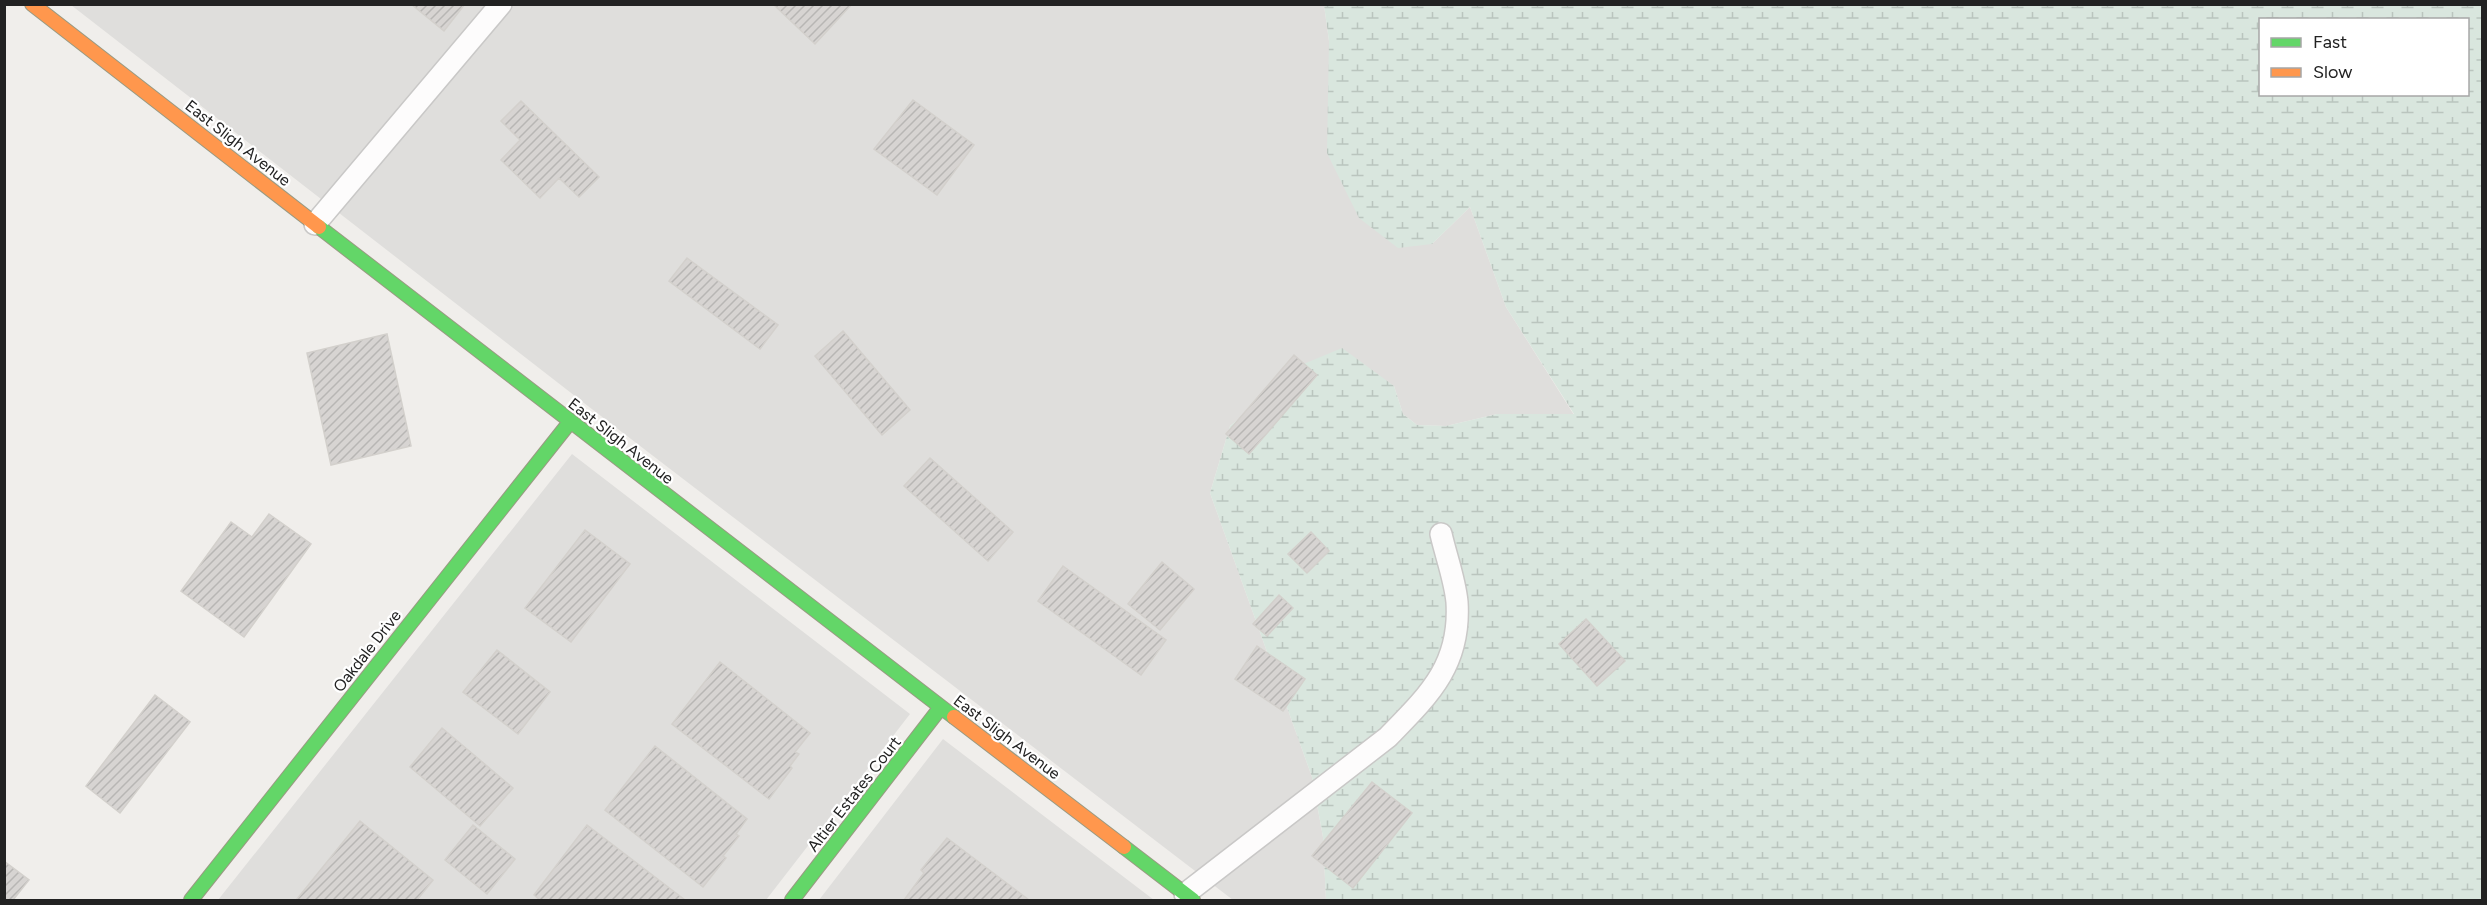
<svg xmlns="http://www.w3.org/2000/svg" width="2487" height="905" font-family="Figtree,sans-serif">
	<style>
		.residential { fill: #dfdedc }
		.wetland { fill: url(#wetland-marsh); fill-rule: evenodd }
		.building { fill: url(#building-hatch); stroke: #d3d0cc; stroke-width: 1.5 }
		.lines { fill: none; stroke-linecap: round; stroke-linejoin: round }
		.lane-casing { stroke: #c9c8c7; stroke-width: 24 }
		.fast-casing { stroke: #999a82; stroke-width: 16 }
		.slow-casing { stroke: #999a82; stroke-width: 16 }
		.lane { stroke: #fdfcfc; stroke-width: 21 }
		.fast { stroke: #63d668; stroke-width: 14 }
		.slow { stroke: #ff974d; stroke-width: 14 }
		.labels { text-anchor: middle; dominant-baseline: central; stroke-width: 4.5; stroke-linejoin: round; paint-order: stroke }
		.street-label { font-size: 16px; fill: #222; stroke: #fff }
	</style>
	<defs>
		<pattern id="wetland-marsh" width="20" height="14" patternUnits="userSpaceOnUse" patternTransform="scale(1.5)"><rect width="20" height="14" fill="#d9e6de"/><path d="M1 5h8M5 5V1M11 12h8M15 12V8" fill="none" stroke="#bac5be"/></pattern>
		<pattern id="building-hatch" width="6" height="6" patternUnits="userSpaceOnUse" patternTransform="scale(1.5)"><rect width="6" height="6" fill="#d7d4d2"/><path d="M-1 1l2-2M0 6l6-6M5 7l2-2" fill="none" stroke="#b8b6b4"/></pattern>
	</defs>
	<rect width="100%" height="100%" fill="#f0eeeb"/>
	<!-- residential -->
	<path class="residential" d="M 71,5 L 1324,5 L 1329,41 L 1432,244 L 1470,207 L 1506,307 L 1574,415 L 1497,414 L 1446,426 L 1417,425 L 1403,414 L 1394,386 L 1256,405 L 1230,426 L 1210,493 L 1312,777 L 1323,837 L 1326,900 L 1233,900 L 584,403 Z
		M 572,454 L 910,714 L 766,900 L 218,900 Z
		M 943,739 L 1154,900 L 819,900 Z"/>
	<!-- wetland -->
	<path class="wetland" d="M 1324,5 L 2482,5 L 2482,900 L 1326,900 L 1323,837 L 1312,777 L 1210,493 L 1230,426 L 1256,405 L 1282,373 L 1342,348 L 1394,386 L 1403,414 L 1417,425 L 1446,426 L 1497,414 L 1574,414 L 1506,307 L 1470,207 L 1432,244 L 1398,248 L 1359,218 L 1327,153 L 1329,41 ZM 2260,20 L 2468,20 L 2468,94 L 2260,94 Z"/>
	<!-- building -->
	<path class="building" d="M 411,4 L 465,4 L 444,31 Z
		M 773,4 L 852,4 L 815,44 Z
		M 913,100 L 974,145 L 937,195 L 874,149 Z
		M 521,101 L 599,177 L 579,197 L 559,178 L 540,198 L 501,160 L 520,140 L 501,121 Z
		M 687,258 L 778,325 L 760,349 L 669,281 Z
		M 843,331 L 910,410 L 882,435 L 815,356 Z
		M 387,334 L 411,446 L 331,465 L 307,353 Z
		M 1294,355 L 1317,375 L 1249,454 L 1226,434 Z
		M 930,458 L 1013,532 L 988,561 L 904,486 Z
		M 269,514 L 311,544 L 244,637 L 181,591 L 231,522 L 252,537 Z
		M 585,530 L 630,564 L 571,642 L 525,608 Z
		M 1311,532 L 1329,551 L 1307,573 L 1288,554 Z
		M 1162,562 L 1194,589 L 1160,630 L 1128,604 Z
		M 1063,566 L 1166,640 L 1141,675 L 1038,601 Z
		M 1279,595 L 1293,608 L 1267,636 L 1253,624 Z
		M 1586,619 L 1625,661 L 1597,686 L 1559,644 Z
		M 1257,646 L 1305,679 L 1283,711 L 1235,679 Z
		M 497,650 L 550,692 L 518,734 L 463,692 Z
		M 720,662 L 810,733 L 795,752 L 799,754 L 790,766 L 792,768 L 769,799 L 672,724 Z
		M 155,695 L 190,722 L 120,813 L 86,786 Z
		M 442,728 L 513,788 L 480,826 L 410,767 Z
		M 655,746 L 747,819 L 736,834 L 739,836 L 723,856 L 726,858 L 703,887 L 605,810 Z
		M 1372,782 L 1412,813 L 1353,888 L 1312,856 Z
		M 360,821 L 433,880 L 417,900 L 299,900 L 297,899 Z
		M 473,825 L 515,859 L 487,894 L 445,860 Z
		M 587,825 L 685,900 L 540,900 L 534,895 Z
		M 947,838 L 1029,900 L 904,900 L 924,873 L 921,870 Z
		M 4,861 L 29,880 L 13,900 L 4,900 Z"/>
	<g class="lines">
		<!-- lane casing -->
		<g class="lane-casing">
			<path id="lane" d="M 315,224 L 501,4
				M 1185,894 L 1388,737 C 1429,695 1461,665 1457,602 C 1455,580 1446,556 1441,534"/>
		</g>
		<!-- fast casing -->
		<g class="fast-casing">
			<path id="fast" d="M 319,227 L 954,717
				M 1124,847 L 1193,900
				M 191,900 L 570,422
				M 792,900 L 941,707"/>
		</g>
		<!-- slow casing -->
		<g class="slow-casing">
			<path id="slow" d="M 32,4 L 319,227
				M 954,717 L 1124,847"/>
		</g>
		<!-- lane -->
		<use href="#lane" class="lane"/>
		<!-- fast -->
		<use href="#fast" class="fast"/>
		<!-- slow -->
		<use href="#slow" class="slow"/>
	</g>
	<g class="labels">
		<!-- street labels -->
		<g class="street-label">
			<text transform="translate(238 143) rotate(38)">East Sligh Avenue</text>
			<text transform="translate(621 441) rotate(38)">East Sligh Avenue</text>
			<text transform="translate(367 651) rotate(-52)">Oakdale Drive</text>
			<text transform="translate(1007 737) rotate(37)">East Sligh Avenue</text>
			<text transform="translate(854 794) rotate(-52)">Altier Estates Court</text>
		</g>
	</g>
	<!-- border -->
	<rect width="2487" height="905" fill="none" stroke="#222222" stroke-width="12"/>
	<!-- legend -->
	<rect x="2259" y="18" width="210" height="78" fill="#ffffff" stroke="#a7a7a7" stroke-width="1.5"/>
	<rect x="2271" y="38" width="30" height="9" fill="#63d668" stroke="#a7a7a7" stroke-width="1.5"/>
	<text x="2313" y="48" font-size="18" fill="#222222">Fast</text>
	<rect x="2271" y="68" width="30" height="9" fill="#ff974d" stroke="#a7a7a7" stroke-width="1.5"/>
	<text x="2313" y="78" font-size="18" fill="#222222">Slow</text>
</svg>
